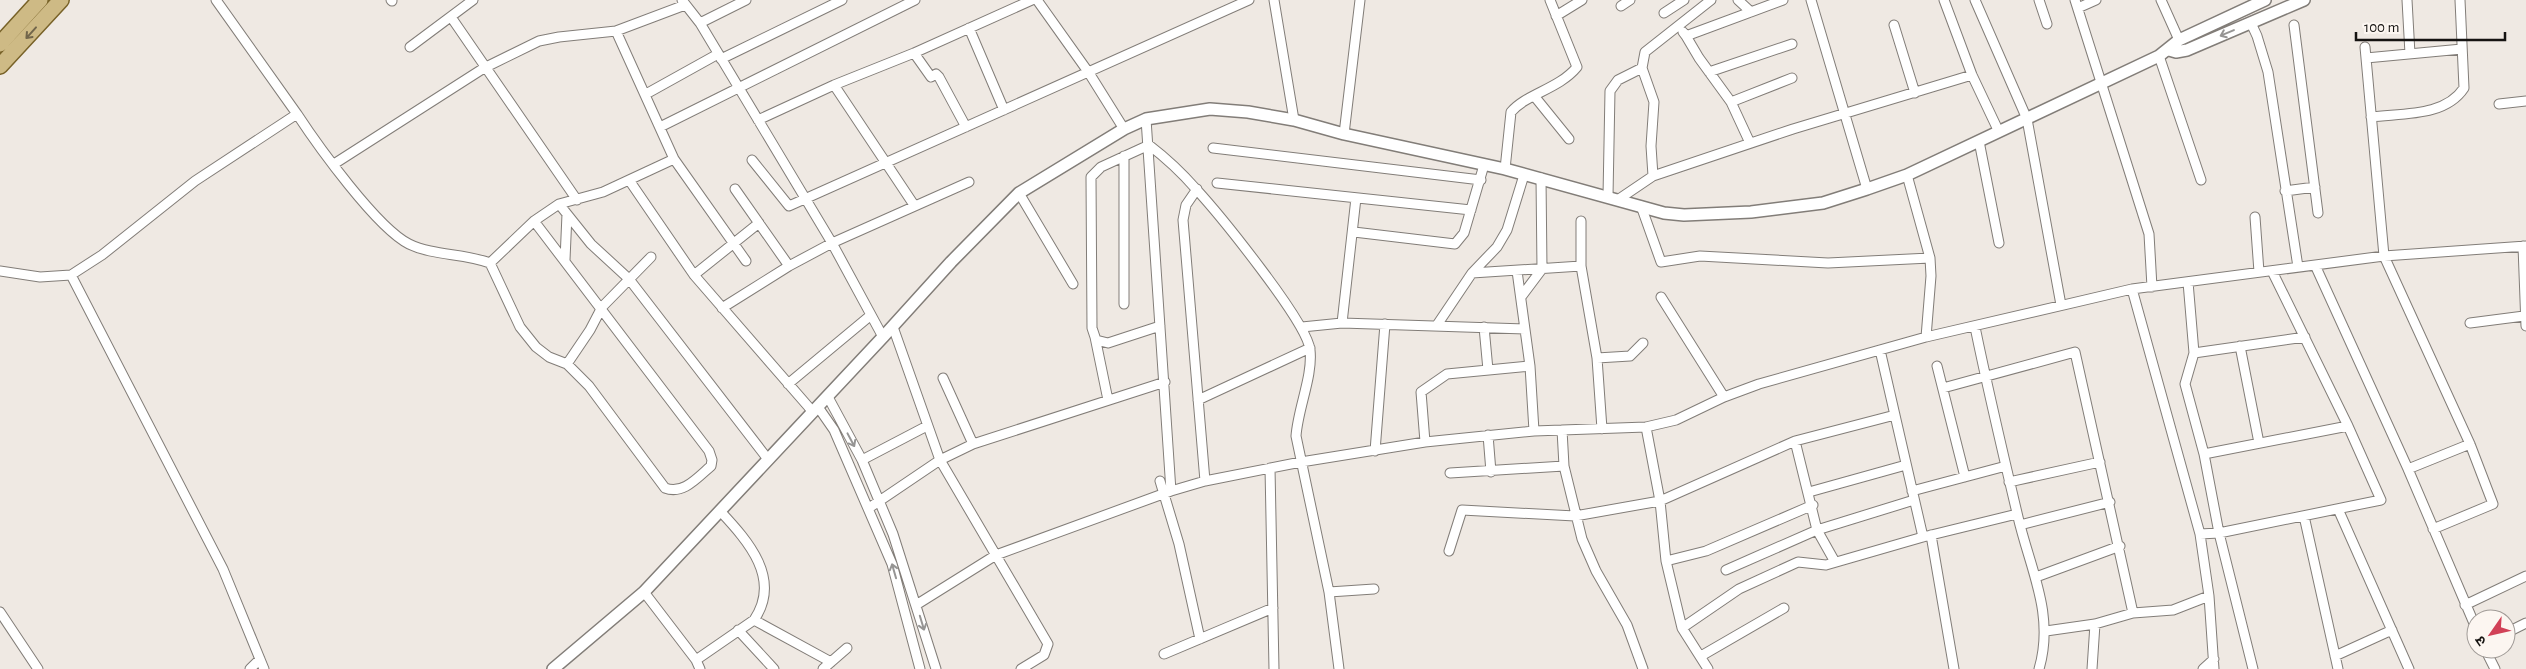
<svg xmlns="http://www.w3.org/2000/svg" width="2526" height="669" font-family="'Alegreya Sans','Noto Sans Devanagari',sans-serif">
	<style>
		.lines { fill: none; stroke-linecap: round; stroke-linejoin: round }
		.minor-casing { stroke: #827d78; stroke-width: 11 }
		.tertiary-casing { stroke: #827d78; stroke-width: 14 }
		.primary-casing { stroke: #786228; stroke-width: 18 }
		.minor { stroke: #fff; stroke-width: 9 }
		.tertiary { stroke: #fff; stroke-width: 11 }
		.primary { stroke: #ceba85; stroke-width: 15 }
		.oneway { stroke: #72664b }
		.oneway2 { stroke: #969594 }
	</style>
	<rect width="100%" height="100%" fill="#efe9e3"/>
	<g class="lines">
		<!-- minor casing -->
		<g class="minor-casing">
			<path id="minor" d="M 391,0 L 392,1
				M 682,0 L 700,23 L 832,243 L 883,337
				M 1037,0 L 1089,73 L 1124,129
				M 1274,0 L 1294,120
				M 1738,0 L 1751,12
				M 1811,0 L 1867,189
				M 1944,0 L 1972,75 L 1999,132
				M 1975,0 L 2027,119 L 2061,305
				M 2039,0 L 2047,24
				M 2075,0 L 2149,234 L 2152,287
				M 2161,0 L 2179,40
				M 2407,0 L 2410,54
				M 1621,6 L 1630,0
				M 2078,8 L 2096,0
				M 1664,13 L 1684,0
				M 1556,16 L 1582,0
				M 451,17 L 577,200
				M 700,23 L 746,0
				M 2251,23 L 2257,36 L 2268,72 L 2298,267
				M 1894,25 L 1915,93
				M 2294,25 L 2318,213
				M 969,28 L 1004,110
				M 616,31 L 674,159 L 746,261
				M 1683,32 L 1686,36 L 1783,0
				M 1686,36 L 1699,58 L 1731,102 L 1750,143
				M 410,47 L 473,0
				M 2365,47 L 2384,256 L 2470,444 L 2493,504 L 2433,529
				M 914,53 L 931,77 L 936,74 L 939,77 L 966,127
				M 2159,56 L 2201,180
				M 2366,58 L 2462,49
				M 721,59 L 842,0
				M 1709,72 L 1792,44
				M 834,85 L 914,205
				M 646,94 L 718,54
				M 1535,97 L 1569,139
				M 1731,102 L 1792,78
				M 2499,104 L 2526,101
				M 297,114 C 318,146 377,228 409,244 C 434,256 463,253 490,263 L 520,327 L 536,347 L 549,357 L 567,364 L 589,386 L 665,488 C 683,495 697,478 711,466 L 712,460 L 709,451 L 534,221
				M 2371,117 C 2402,113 2445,117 2464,88 L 2460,0
				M 1146,119 L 1171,491
				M 758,120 L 834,85 L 914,53 L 1032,0
				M 660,127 L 915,0
				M 1344,134 L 1360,0
				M 1979,141 L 1999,243
				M 1213,148 L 1481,180
				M 752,160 L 789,206 L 1249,0
				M 334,164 L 484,68 L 539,41 L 559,37 L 616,31 L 685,5
				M 1505,169 L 1511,112 C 1526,94 1559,89 1577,67 L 1550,0
				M 1907,175 L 1930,258 L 1931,276 L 1926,337
				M 1653,176 L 1651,146 L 1654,102 L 1642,68 L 1645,52 L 1711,0
				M 629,180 L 694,275 L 813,412
				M 1217,183 L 1471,210
				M 1197,189 L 1186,205 L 1183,220 L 1205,481
				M 2285,191 L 2315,187
				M 1019,193 L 1073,284
				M 1608,196 L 1610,91 L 1618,80 L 1642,68
				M 1619,199 L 1653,176 L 1793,129 L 1972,75
				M 559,204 L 591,244 L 629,279 L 767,458
				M 1641,206 L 1661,262 L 1700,256 L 1828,263 L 1930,258
				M 2255,217 L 2259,272
				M 1581,221 L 1581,266 L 1597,358 L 1602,429
				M 1354,232 L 1455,244 L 1464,233 L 1484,165
				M 2523,246 L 2526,326
				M 565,260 L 567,214
				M 490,263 L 534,221 L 559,204 L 603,192 L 674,159
				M 2315,265 L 2408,469 L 2476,628
				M 789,266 L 832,243 L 969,182
				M 0,271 L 40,277 L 71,275 L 223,569 L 264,669
				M 1517,271 L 1530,366 L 1534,431
				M 1472,273 L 1497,247 L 1507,230 L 1524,175
				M 71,275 L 102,255 L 195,181 L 297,114 L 216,0
				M 694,275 L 759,223
				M 2188,282 L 2194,353 L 2185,384 L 2204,454 L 2219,533 L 2253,669
				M 2132,289 L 2200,534 L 2209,596 L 2214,669
				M 1521,297 L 1542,269 L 1541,178
				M 1661,297 L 1724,397
				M 1124,304 L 1124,156
				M 722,308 L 789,266 L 735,189
				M 1342,323 L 1356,198
				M 2470,323 L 2524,316
				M 1437,325 L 1472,273 L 1581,266
				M 1160,326 L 1108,343 L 1096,340 L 1092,328 L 1091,177 L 1101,167 L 1149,145 C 1166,158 1182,173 1196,189 C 1218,213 1308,323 1310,350 C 1313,376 1298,408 1296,436 L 1329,592 L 1339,669
				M 893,327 L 940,460 L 1048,644 L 1044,655 L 1021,669
				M 1302,327 L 1342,323 L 1525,329
				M 1484,327 L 1488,370
				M 1975,327 C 1988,390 2003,454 2018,517 C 2030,569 2055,614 2039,669
				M 1095,337 L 1108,400
				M 2240,346 L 2259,443
				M 1880,350 L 1923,537
				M 2194,353 L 2305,337
				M 1597,358 L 1630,356 L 1643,343
				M 567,364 L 590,330 L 602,307 L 651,257
				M 1937,366 L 1965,477
				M 943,378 L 973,444
				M 788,384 L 871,315
				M 1943,388 L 2075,352 L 2133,613
				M 828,397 L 862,460 L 893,534 L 936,669
				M 1198,400 L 1310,348
				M 818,407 L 834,430 L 892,564 L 920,669
				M 1646,427 L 1660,501 L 1795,441 L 1895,415
				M 1562,430 L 1564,466 L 1582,539 L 1596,571 L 1627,625 L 1643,669
				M 1488,435 L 1491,472
				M 1795,441 L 1817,530 L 1835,562
				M 1425,442 L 1421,392 L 1447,374 L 1530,366
				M 1375,451 L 1385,324
				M 2204,454 L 2348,426
				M 862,460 L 927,426
				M 1270,468 L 1274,669
				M 2408,469 L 2470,444
				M 1450,473 L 1564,466
				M 1160,481 L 1179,544 L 1200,639
				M 2009,482 L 2100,462
				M 1912,491 L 2006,466
				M 1809,492 L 1906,465
				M 869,508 L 940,460 L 973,444 L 1165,382
				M 2338,509 L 2409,669
				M 721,512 C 748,541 782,579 754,620 L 831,662
				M 2304,516 L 2338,669
				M 2020,525 L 2110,502
				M 2200,534 L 2219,533 L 2381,500 L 2348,426 L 2272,271
				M 1931,535 L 1954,669
				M 1449,551 L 1462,510 L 1575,516 L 1660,501 L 1666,561 L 1682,628 L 1708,669
				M 1666,561 L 1706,551 L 1813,505
				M 1726,570 L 1817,530 L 1914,500
				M 2036,577 L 2120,546
				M 644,592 L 696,660 L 700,669
				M 1329,592 L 1374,589
				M 916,605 L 996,555 L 1171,491 L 1205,481 L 1301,462 L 1425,442 L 1534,431 L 1646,427 L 1676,420 L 1724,397 L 1759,384 L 1926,337 L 2132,289 L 2384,256 L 2526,246
				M 2465,605 L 2526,576
				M 0,612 L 38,669
				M 1682,628 L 1739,589 L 1798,562 L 1826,565 L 1923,537 L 2017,514
				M 738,630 L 774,669
				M 2046,631 L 2095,624 L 2133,613 L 2173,610 L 2209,596
				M 2506,633 L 2526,623
				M 2485,649 L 2495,669
				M 1164,654 L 1273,608
				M 1701,656 L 1784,608
				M 2335,656 L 2392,630
				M 696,660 L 754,620
				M 250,669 L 260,659
				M 823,669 L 847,648
				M 2092,669 L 2095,624
				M 2203,669 L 2214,659"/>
		</g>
		<!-- tertiary casing -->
		<g class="tertiary-casing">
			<path id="tertiary" d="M 2169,50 L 2176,52 L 2187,50 L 2304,0
				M 553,669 L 644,592 L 883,337 L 951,262 L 1019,193 L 1124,129 L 1146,119 L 1210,109 L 1248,112 L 1294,120 L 1344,134 L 1505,169 L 1664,213 L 1684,215 L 1751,212 L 1823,203 L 1867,189 L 1907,175 L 2159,56 L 2179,40 L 2265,0"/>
		</g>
		<!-- primary casing -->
		<g class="primary-casing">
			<path id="primary" d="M 0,44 L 40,0
				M 0,66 L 61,0"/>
		</g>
		<!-- minor -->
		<use href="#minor" class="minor"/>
		<!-- tertiary -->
		<use href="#tertiary" class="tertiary"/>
		<!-- primary -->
		<use href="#primary" class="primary"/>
	</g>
	<!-- one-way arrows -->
	<defs><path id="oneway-shaft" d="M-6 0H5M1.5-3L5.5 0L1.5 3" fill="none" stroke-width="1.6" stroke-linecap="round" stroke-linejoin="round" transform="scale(1.25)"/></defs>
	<use class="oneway" href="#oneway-shaft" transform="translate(31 33) rotate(132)"/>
	<g class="oneway2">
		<use href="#oneway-shaft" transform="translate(2227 33) rotate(157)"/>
		<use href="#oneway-shaft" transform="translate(851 440) rotate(62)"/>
		<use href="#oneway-shaft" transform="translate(894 571) rotate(-106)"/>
		<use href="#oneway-shaft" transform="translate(922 623) rotate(73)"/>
	</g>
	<!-- north arrow -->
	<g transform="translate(2491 634) rotate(236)"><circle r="24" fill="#fcf6f1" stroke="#a09b97"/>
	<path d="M0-4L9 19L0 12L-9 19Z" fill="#d14157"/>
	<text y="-8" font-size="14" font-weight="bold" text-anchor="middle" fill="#151311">उ</text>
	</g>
	<!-- scale -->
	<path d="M2356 32v8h149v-8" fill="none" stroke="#151311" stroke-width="2.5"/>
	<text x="2364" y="32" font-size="15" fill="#151311" stroke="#fcf6f1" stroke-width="4" paint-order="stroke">100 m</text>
</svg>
